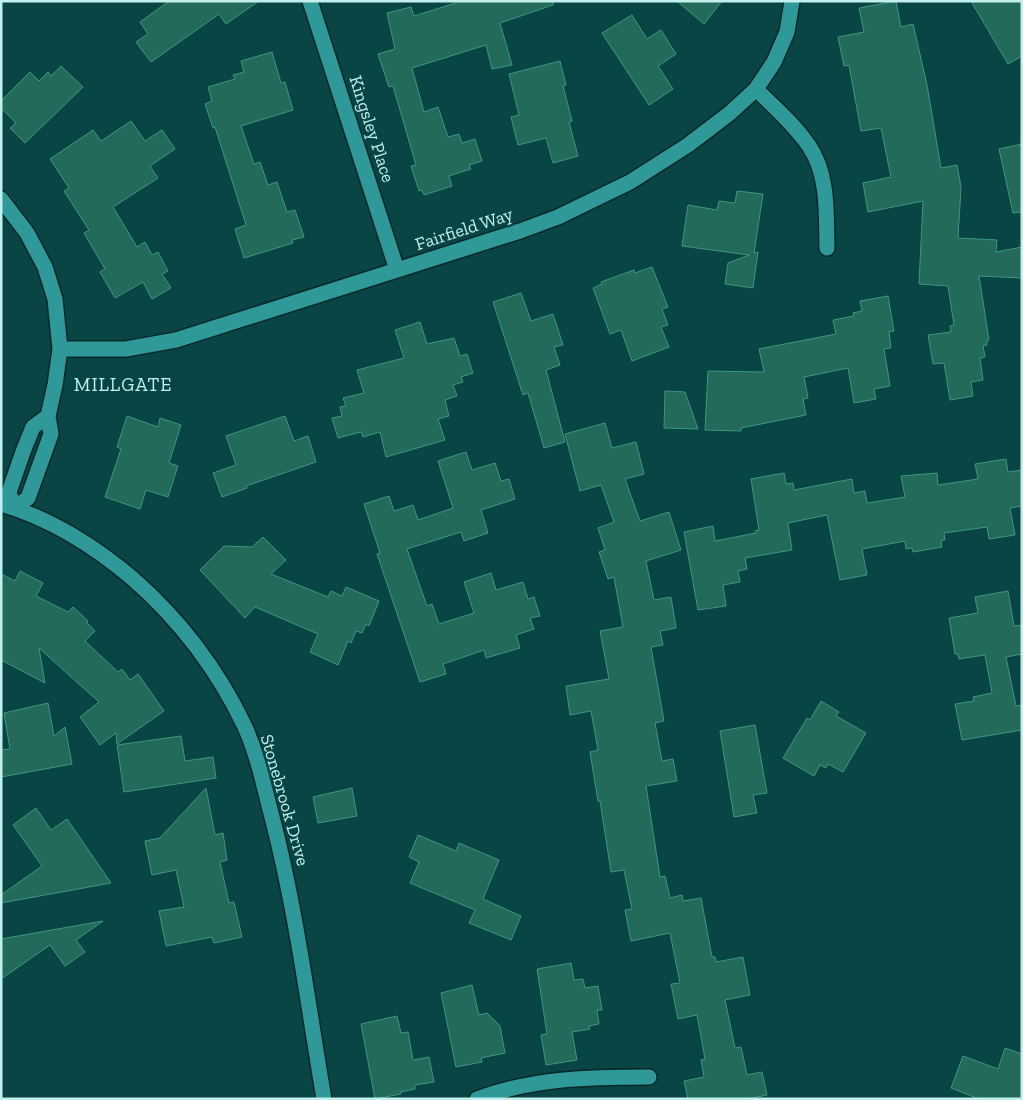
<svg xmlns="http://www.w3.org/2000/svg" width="1023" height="1100" font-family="'Zilla Slab',serif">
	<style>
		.building { fill: #236a5a; stroke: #3b9881 }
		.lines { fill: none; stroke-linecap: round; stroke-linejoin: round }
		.street-casing { stroke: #072828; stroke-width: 18 }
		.street { stroke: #2e9998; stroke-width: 15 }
		.labels { text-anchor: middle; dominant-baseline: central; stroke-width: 5; stroke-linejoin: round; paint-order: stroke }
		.street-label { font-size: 18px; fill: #c2f0ee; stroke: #094544 }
		.neighbourhood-label { font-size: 19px; letter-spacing: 1px; fill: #c2f0ee; stroke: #094544 }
	</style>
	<rect width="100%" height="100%" fill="#094544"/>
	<!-- building -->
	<path class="building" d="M 169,1 L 259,1 L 226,24 L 219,14 L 151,62 L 136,42 L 148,34 L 140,22 Z
		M 462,1 L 553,1 L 553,5 L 500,23 L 512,65 L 492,69 L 486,45 L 412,68 L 424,112 L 438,107 L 448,137 L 459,134 L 462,143 L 475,139 L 482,161 L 469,165 L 471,169 L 449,176 L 452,186 L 424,195 L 422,190 L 419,191 L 411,166 L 416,165 L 393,86 L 389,87 L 378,54 L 395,49 L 387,13 L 411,7 L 414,16 Z
		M 677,1 L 722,1 L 704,24 Z
		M 896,1 L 901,27 L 913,24 L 927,85 L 941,168 L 957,165 L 961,187 L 958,238 L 997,240 L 996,252 L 1022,247 L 1022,278 L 979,276 L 989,340 L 987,340 L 987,345 L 983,346 L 985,357 L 980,358 L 983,380 L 971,382 L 973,396 L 950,400 L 944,363 L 933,364 L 928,335 L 951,332 L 950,326 L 954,325 L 948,286 L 919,284 L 923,201 L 868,212 L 863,183 L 891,177 L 881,128 L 861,131 L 849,65 L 844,66 L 838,37 L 864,32 L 859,8 Z
		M 971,1 L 1022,1 L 1022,56 L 1008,64 Z
		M 632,15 L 647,39 L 661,30 L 676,54 L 658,66 L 673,89 L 649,105 L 602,33 Z
		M 272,52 L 281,83 L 285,82 L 293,110 L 241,126 L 254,164 L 260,162 L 268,185 L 277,182 L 287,212 L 295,210 L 304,237 L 292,240 L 293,243 L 244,258 L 235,229 L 246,225 L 215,127 L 213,128 L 205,104 L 212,101 L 208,87 L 235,79 L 233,75 L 244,72 L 241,61 Z
		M 560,61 L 566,85 L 563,86 L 572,121 L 569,122 L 578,156 L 553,163 L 546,138 L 518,145 L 511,117 L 519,115 L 509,74 Z
		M 61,66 L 83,87 L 25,143 L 10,128 L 16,123 L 1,108 L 1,101 L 30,72 L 39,81 L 48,72 L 51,76 Z
		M 131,121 L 145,141 L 162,130 L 175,149 L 150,166 L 158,178 L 113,207 L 137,247 L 145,242 L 152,255 L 158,252 L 168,271 L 162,274 L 171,288 L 152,299 L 143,282 L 115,298 L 100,272 L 105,269 L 84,233 L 89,230 L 64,191 L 69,188 L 50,159 L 93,130 L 101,141 Z
		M 1022,144 L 1022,212 L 1013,213 L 999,149 Z
		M 737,191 L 763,194 L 754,253 L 758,252 L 753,288 L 725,284 L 728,263 L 749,255 L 682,246 L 688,205 L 717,210 L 719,201 L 735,203 Z
		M 652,267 L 668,307 L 662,309 L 668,325 L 661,327 L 669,347 L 632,361 L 621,330 L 610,334 L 593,288 L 602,284 L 601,282 L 634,270 L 635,273 Z
		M 521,293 L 531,321 L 553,314 L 563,345 L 554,347 L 560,365 L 546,370 L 565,442 L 544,448 L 528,393 L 523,395 L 493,302 Z
		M 888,296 L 894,331 L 889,332 L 891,348 L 884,349 L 890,386 L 874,389 L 876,399 L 854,403 L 848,368 L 804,377 L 808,398 L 803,399 L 806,415 L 741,428 L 741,431 L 705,430 L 708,371 L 764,372 L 759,349 L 836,334 L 833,320 L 854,316 L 853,313 L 862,311 L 860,301 Z
		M 420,322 L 427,344 L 454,338 L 460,356 L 467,354 L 473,373 L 461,377 L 463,382 L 453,385 L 457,396 L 445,400 L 449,416 L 438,419 L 445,440 L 386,457 L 380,432 L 363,437 L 361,432 L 338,438 L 332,418 L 342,416 L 340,407 L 346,406 L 343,398 L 364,393 L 357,370 L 404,358 L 395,330 Z
		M 665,391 L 685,392 L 698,429 L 664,428 Z
		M 127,416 L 158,427 L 160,418 L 181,425 L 169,463 L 178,466 L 168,497 L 146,490 L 140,509 L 105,497 L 121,449 L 117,447 Z
		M 285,416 L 294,441 L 308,436 L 316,462 L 246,486 L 247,488 L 222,497 L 213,473 L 236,465 L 226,436 Z
		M 605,423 L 612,448 L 636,442 L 644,474 L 625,479 L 640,521 L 669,512 L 681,550 L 646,561 L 654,600 L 671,597 L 676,628 L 660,631 L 663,645 L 651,647 L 664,721 L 655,723 L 662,761 L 673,759 L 677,781 L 646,786 L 660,877 L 665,876 L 670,898 L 682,895 L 683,901 L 701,898 L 712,957 L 715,957 L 716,962 L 743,957 L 750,995 L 725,1000 L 735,1048 L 741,1047 L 747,1075 L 762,1072 L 767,1095 L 748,1099 L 688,1099 L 684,1081 L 704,1077 L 701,1060 L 705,1059 L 697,1015 L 678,1019 L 671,984 L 680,983 L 670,933 L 631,941 L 625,910 L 632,909 L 624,870 L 611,872 L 600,801 L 598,801 L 590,752 L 598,750 L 591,711 L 570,715 L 566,686 L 609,679 L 600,631 L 623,627 L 614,577 L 608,579 L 599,552 L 605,550 L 598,528 L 614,522 L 601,485 L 580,491 L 565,434 Z
		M 466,452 L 472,470 L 495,463 L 501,481 L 509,479 L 515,499 L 481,510 L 488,533 L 464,541 L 461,532 L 407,549 L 427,606 L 432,604 L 439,624 L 474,613 L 464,582 L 491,573 L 496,590 L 523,582 L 528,599 L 534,597 L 540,616 L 530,618 L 534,629 L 516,635 L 520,648 L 486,658 L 484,650 L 443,664 L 446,674 L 420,682 L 377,554 L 380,553 L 364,504 L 389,496 L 394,511 L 413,505 L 418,520 L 453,508 L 438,461 Z
		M 1006,459 L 1008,472 L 1022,470 L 1022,506 L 1010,508 L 1015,535 L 989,539 L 987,527 L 944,533 L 945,540 L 941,541 L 942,547 L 913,552 L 912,548 L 906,549 L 905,541 L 862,549 L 867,575 L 840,580 L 827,515 L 788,523 L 792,550 L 745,558 L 747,569 L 738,571 L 740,582 L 723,585 L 726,606 L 698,610 L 684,532 L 713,526 L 715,541 L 756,533 L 755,531 L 759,530 L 751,479 L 784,473 L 786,484 L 793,483 L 794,490 L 852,479 L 854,493 L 865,491 L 867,503 L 905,497 L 901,476 L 937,473 L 938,485 L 978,479 L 975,464 Z
		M 263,537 L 286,560 L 271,574 L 328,597 L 331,591 L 342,596 L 346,587 L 379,601 L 369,626 L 366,624 L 362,633 L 356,631 L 351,643 L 348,641 L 338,665 L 310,652 L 318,634 L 255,607 L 245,618 L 200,570 L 224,546 L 252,547 Z
		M 20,571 L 43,583 L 36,596 L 68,612 L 73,607 L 88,621 L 87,623 L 95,631 L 85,641 L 118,672 L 122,669 L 130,680 L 138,674 L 164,711 L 117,744 L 116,733 L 100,745 L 80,717 L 99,702 L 39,648 L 45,683 L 1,660 L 1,574 L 15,581 Z
		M 1008,591 L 1014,626 L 1022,625 L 1022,654 L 1006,657 L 1016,706 L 1022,705 L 1022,730 L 962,740 L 955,704 L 974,701 L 973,697 L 992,693 L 985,655 L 959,659 L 958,654 L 955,654 L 949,618 L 978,613 L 975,597 Z
		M 821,701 L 839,712 L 836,716 L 866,733 L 843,772 L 828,764 L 826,768 L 820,765 L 814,776 L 783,758 L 807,718 L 810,720 Z
		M 48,703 L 54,736 L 65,727 L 72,764 L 1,777 L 1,750 L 10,749 L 4,713 Z
		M 755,725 L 767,793 L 753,795 L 757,813 L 734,817 L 720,731 Z
		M 181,736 L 185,761 L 213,757 L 216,778 L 124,792 L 117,745 Z
		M 206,788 L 215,835 L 223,833 L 227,860 L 220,862 L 229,903 L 234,902 L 242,937 L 214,943 L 212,937 L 166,946 L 159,911 L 184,907 L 176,870 L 152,875 L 145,841 L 160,838 Z
		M 352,788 L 357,816 L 318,823 L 313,797 Z
		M 36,808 L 51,830 L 67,819 L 111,883 L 1,903 L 1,895 L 42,866 L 13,825 Z
		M 418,835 L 456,851 L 459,843 L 499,860 L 483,899 L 521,916 L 511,940 L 469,923 L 475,910 L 410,883 L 419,862 L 409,857 Z
		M 103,921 L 76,940 L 85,952 L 65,966 L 50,945 L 1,979 L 1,939 Z
		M 571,963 L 574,980 L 583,979 L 585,988 L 598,986 L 602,1010 L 597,1010 L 599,1024 L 589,1026 L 590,1029 L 572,1032 L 577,1060 L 546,1065 L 541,1035 L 547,1034 L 537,969 Z
		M 472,985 L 479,1015 L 487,1013 L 500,1026 L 505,1053 L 481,1058 L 482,1062 L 456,1067 L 441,993 Z
		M 397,1016 L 401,1033 L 408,1032 L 413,1060 L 429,1057 L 434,1082 L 415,1085 L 415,1089 L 400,1092 L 401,1094 L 375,1099 L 361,1024 Z
		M 1005,1048 L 1022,1054 L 1022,1099 L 979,1099 L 951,1088 L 963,1056 L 998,1069 Z"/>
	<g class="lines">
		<!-- street casing -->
		<g class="street-casing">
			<path id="street" d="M 310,1 L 397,270
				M 756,89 C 774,107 794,124 809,146 C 829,175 826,214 827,248
				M 1,199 L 27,233 L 45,267 L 55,299 L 60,349 L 55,385 L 48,416 L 51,434 L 28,498 L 14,508 L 9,492 L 24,449 L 33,427 L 48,416
				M 60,349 L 126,349 L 176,340 L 520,231 L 558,217 L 630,182 L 688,145 L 730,113 L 756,89 L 774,62 L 787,32 L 792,1
				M 1,504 C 49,518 94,546 132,578 C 179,619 218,670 245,727 C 258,756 264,787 272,817 C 296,909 308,1005 324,1099
				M 477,1099 C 532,1078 591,1077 649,1077"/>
		</g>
		<!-- street -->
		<use href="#street" class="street"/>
	</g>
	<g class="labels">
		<!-- street labels -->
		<g class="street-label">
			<text transform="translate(372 129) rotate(72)">Kingsley Place</text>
			<text transform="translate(464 229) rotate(-18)">Fairfield Way</text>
			<text transform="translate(285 800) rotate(74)">Stonebrook Drive</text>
		</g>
		<!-- neighbourhood labels -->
		<g class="neighbourhood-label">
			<text x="123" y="384">MILLGATE</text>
		</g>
	</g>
	<!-- border -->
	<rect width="1023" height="1100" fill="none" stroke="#c2f0ee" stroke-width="5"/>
</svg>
